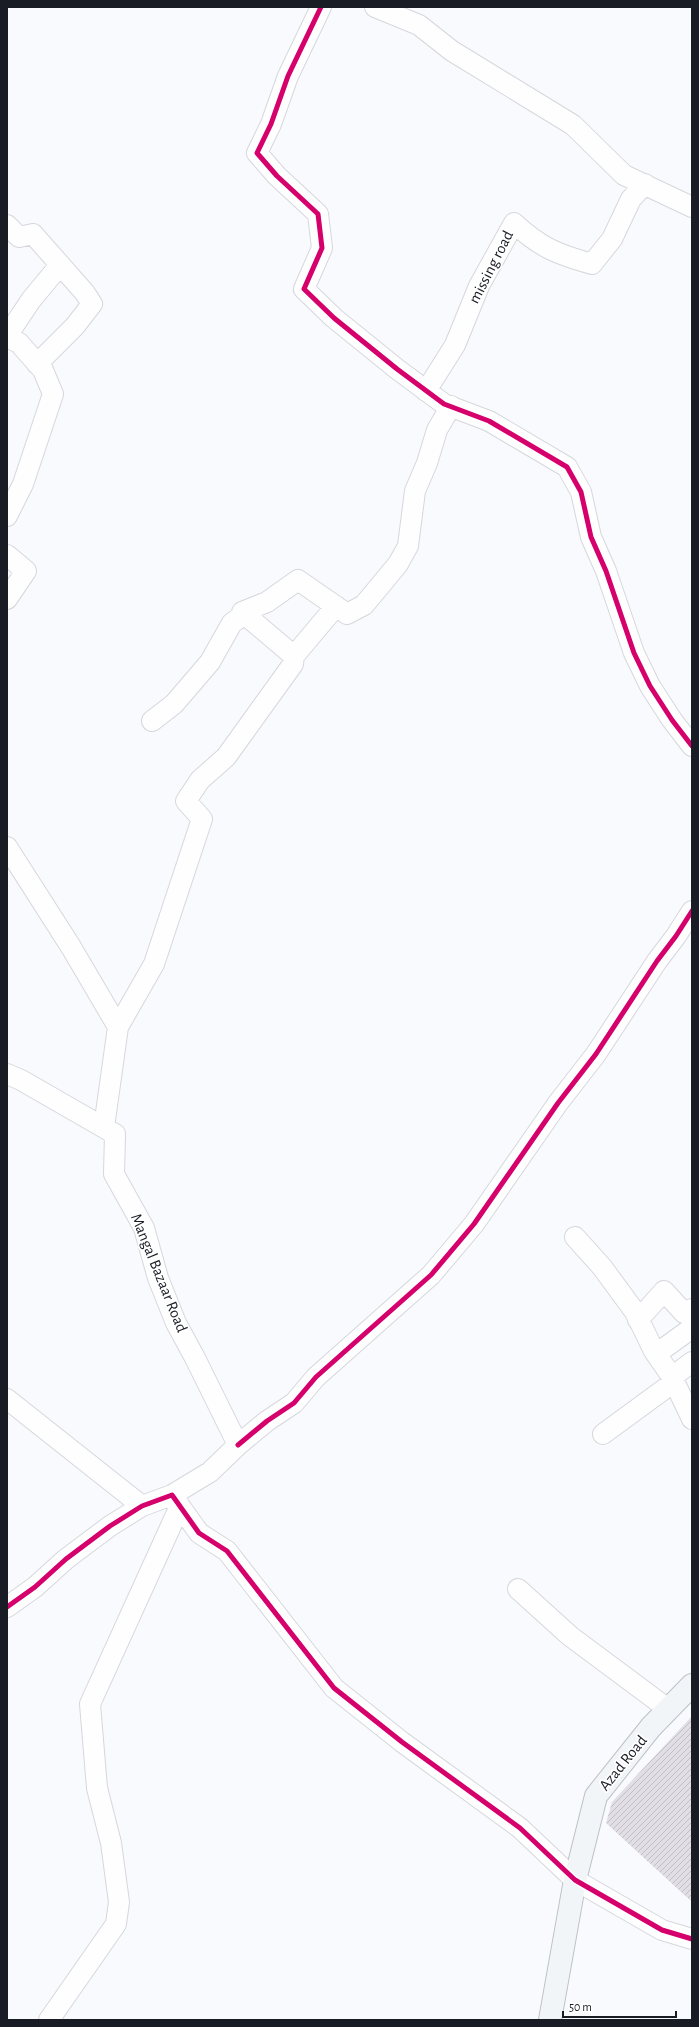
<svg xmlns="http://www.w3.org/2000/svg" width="699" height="2027" font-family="'Alegreya Sans',sans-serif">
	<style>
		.building { fill: url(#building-hatch) }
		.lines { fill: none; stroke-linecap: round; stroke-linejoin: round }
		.minor-casing { stroke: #d6d7dd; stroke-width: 22 }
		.major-casing { stroke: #bcc1c7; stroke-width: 24 }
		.minor { stroke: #fefeff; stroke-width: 20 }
		.major { stroke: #f2f5f8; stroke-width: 22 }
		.cycleway-casing { stroke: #fff; stroke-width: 8 }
		.cycleway { stroke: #d6006c; stroke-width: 5 }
		.labels { text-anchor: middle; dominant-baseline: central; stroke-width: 3.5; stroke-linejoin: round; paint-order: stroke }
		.street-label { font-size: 16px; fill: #1a1c25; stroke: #fff }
	</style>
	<defs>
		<pattern id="building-hatch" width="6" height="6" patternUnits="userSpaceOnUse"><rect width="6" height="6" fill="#e1dfe5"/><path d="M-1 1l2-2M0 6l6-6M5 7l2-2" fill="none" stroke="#c0bfc4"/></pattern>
	</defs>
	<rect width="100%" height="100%" fill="#f9fafd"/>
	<!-- building -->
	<path class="building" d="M 692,1716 L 692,1902 L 606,1823 L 612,1802 Z"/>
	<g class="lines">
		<!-- minor casing -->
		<g class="minor-casing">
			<path id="minor" d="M 321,7 L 288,76 L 271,124 L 257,153 L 277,176 L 318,214 L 322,248 L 304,289 L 334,318 L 397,369 L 444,404 L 489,421 L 567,467 L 581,492 L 591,537 L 606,571 L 634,653 L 650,686 L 672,720 L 692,746
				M 375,7 L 419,25 L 452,51 L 573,125 L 624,175 L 692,207
				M 7,225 L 19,237 L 33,234 L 85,293 L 92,304 L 75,326 L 37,364
				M 7,336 L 31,300 L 60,265
				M 7,337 L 19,343 L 43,370 L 53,394 L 23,484 L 7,516
				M 426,391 L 455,345 L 479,286 L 514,223 C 541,248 557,254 592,264 L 612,239 L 631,199 L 645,184
				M 7,555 L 26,571 L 7,599
				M 336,606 L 294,656 L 242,612 L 267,602 L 298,580 L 347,614 L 364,605 L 398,564 L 408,546 L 415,491 L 427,463 L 437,430 L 451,406
				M 152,721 L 174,704 L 210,662 L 232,623 L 245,614
				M 7,847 L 71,947 L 118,1027 L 104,1127
				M 118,1027 L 154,964 L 202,819 L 186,801 L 200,780 L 226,757 L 293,664 L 294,656
				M 7,1074 L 21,1080 L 115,1134 L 114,1174 L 144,1228 L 158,1278 L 176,1323 L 195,1358 L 238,1445 L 210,1472 L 172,1495
				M 575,1237 L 602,1267 L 635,1312 L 654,1351 L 672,1377 L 692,1419
				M 638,1320 L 664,1291 L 684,1313 L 692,1309
				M 656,1354 L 692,1328
				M 672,1377 L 692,1362
				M 7,1399 L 142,1506
				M 603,1434 L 674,1382
				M 238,1445 L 267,1421 L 294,1403 L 316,1377 L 431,1275 L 474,1224 L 558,1103 L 596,1054 L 657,961 L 676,936 L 692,911
				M 518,1589 L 570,1636 L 668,1709
				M 7,1607 L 35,1587 L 66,1559 L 110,1526 L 142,1506 L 172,1495 L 199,1533 L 227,1551 L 334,1688 L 402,1742 L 520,1828 L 575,1880 L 662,1930 L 692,1939
				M 49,2020 L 116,1924 L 119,1902 L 111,1843 L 97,1788 L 90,1704 L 180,1506"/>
		</g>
		<!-- major casing -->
		<g class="major-casing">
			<path id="major" d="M 550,2020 L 575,1880 L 596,1796 L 651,1727 L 692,1685"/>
		</g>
		<!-- minor -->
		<use href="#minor" class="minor"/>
		<!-- major -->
		<use href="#major" class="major"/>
		<!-- cycleway casing -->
		<g class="cycleway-casing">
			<path id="cycleway" d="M 321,7 L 288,76 L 271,124 L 257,153 L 277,176 L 318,214 L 322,248 L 304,289 L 334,318 L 397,369 L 444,404 L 489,421 L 567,467 L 581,492 L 591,537 L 606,571 L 634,653 L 650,686 L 672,720 L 692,746
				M 238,1445 L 267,1421 L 294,1403 L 316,1377 L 431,1275 L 474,1224 L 558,1103 L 596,1054 L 657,961 L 676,936 L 692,911
				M 7,1607 L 35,1587 L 66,1559 L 110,1526 L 142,1506 L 172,1495 L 199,1533 L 227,1551 L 334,1688 L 402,1742 L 520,1828 L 575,1880 L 662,1930 L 692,1939"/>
		</g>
		<!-- cycleway -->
		<use href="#cycleway" class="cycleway"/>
	</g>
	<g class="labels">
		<!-- street labels -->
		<g class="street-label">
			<text transform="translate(491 267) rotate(-63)">missing road</text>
			<text transform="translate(159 1273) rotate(68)">Mangal Bazaar Road</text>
			<text transform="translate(623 1763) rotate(-51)">Azad Road</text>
		</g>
	</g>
	<!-- border -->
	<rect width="699" height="2027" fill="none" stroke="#1a1c25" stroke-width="16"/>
	<!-- scale -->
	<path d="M563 2011v6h113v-6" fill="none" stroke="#1a1c25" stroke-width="2"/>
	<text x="569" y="2011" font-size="12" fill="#1a1c25" stroke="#ffffff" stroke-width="3" paint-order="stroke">50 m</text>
</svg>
